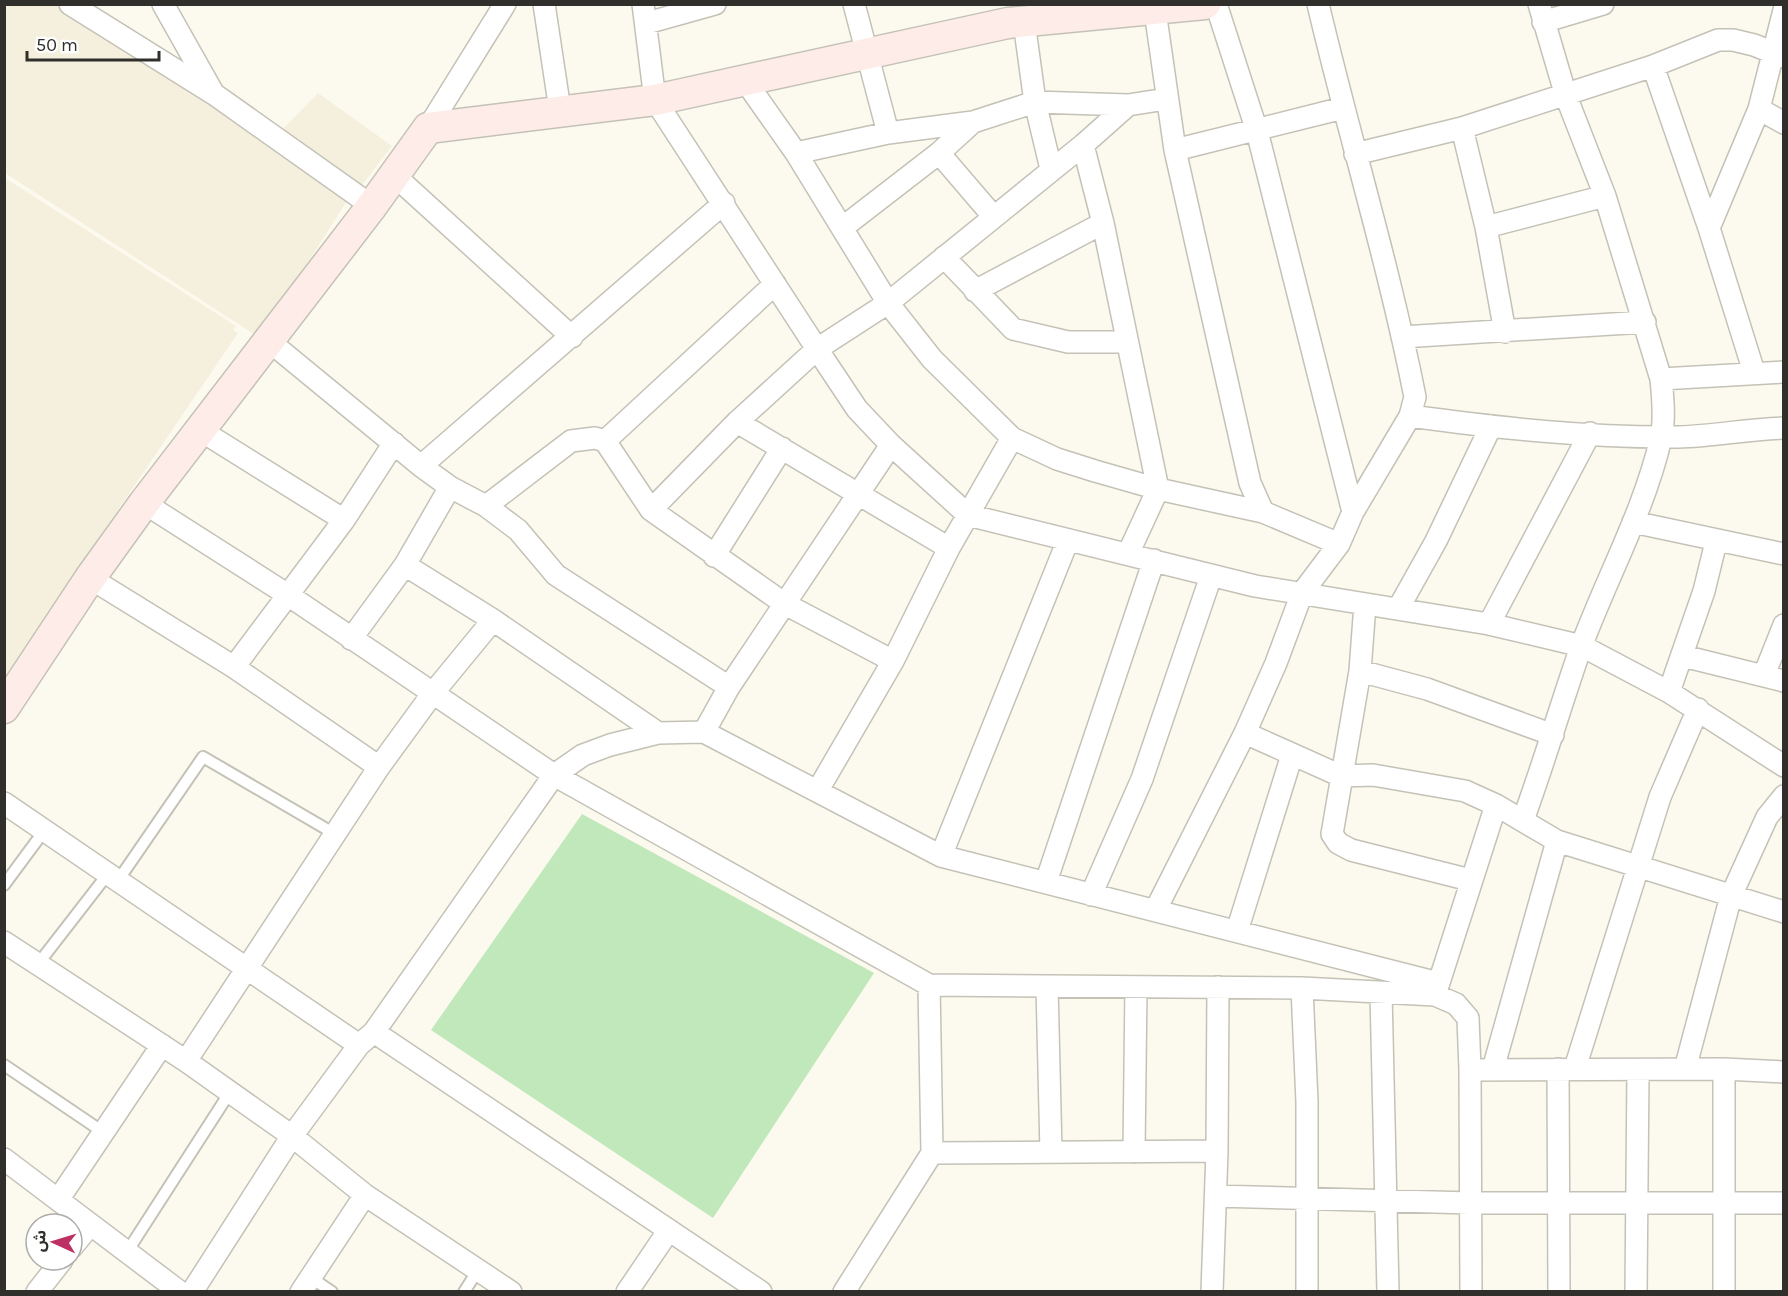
<svg xmlns="http://www.w3.org/2000/svg" width="1788" height="1296" font-family="Karla,'Noto Sans Arabic',sans-serif">
	<style>
		.built { fill: #f4f0dd }
		.green { fill: #c1e8ba }
		.lines { fill: none; stroke-linecap: round; stroke-linejoin: round }
		.lane-casing { stroke: #c4c2b7; stroke-width: 14 }
		.street-casing { stroke: #c4c2b7; stroke-width: 24 }
		.secondary-casing { stroke: #c4c2b7; stroke-width: 33 }
		.lane { stroke: #fff; stroke-width: 10 }
		.street { stroke: #fff; stroke-width: 21 }
		.secondary { stroke: #fdece7; stroke-width: 30 }
	</style>
	<rect width="100%" height="100%" fill="#fcfaee"/>
	<!-- built -->
	<path class="built" d="M 4,5 L 58,5 L 352,193 L 260,338 L 5,173 Z
		M 318,93 L 392,146 L 362,185 L 282,130 Z
		M 5,178 L 236,326 L 233,330 L 238,333 L 120,507 L 5,687 Z"/>
	<!-- green -->
	<path class="green" d="M 582,814 L 874,973 L 713,1218 L 431,1030 Z"/>
	<g class="lines">
		<!-- lane casing -->
		<g class="lane-casing">
			<path id="lane" d="M 117,882 L 203,757 L 335,834
				M 4,885 L 44,831
				M 38,964 L 107,875
				M 4,1065 L 103,1132
				M 127,1252 L 230,1092
				M 310,1277 L 332,1292
				M 464,1292 L 478,1270"/>
		</g>
		<!-- street casing -->
		<g class="street-casing">
			<path id="street" d="M 70,4 L 214,94 L 372,206
				M 163,4 L 212,91
				M 544,4 L 560,110
				M 643,4 L 655,100 L 817,349 L 888,303 L 1083,145 L 1128,105
				M 854,4 L 888,133
				M 1216,4 L 1257,131 L 1353,512
				M 1155,11 L 1175,150 L 1250,483 L 1263,512 L 1339,544
				M 1024,22 L 1035,102 L 1051,169
				M 1543,22 L 1603,4
				M 647,23 L 715,4
				M 1653,66 L 1709,228 L 1754,372
				M 746,82 L 796,153 L 888,303 L 932,359 L 1012,438 L 1057,459 L 1095,471 L 1158,489 L 1263,512
				M 1759,109 L 1784,123
				M 428,128 L 505,4
				M 1462,128 L 1486,227 L 1505,332
				M 1083,145 L 1103,223 L 1158,489 L 1128,554
				M 1175,150 L 1343,108
				M 796,153 L 888,133 L 973,122 L 1035,102 L 1128,105 L 1166,99
				M 939,153 L 993,216
				M 1355,154 L 1462,128 L 1653,66 L 1718,40 L 1733,40 L 1754,45 L 1784,57
				M 395,176 L 572,337
				M 1486,227 L 1605,196
				M 842,228 L 939,153 L 973,122
				M 1709,228 L 1759,109 L 1784,10
				M 944,257 L 1013,329 L 1068,342 L 1127,342
				M 975,291 L 1103,223
				M 1402,337 L 1645,322
				M 269,341 L 421,466 L 450,487 L 486,506 L 518,530 L 556,575 L 729,687
				M 1661,379 L 1784,372
				M 1410,416 C 1499,428 1590,438 1679,437 C 1714,436 1748,429 1784,428
				M 737,422 L 949,548
				M 200,430 L 344,520
				M 605,441 L 775,284
				M 421,466 L 724,203
				M 144,503 L 288,595 L 554,775 L 929,985 L 1302,988 L 1435,995 L 1456,1004 L 1468,1018 L 1470,1070 L 1724,1069 L 1784,1072
				M 486,506 L 571,441 L 595,438 L 605,441 L 651,510 L 785,604 L 893,661
				M 651,510 L 737,422 L 817,349 L 857,409 L 891,445 L 968,515 L 1255,586 L 1489,624 L 1582,646 L 1669,692 L 1784,766
				M 1633,522 L 1784,554
				M 714,556 L 782,448
				M 405,565 L 493,620 L 658,733
				M 90,578 L 234,667 L 379,767
				M 1365,604 L 1360,671 L 1332,834 L 1338,843 L 1351,850 L 1470,880
				M 1398,609 L 1436,541 L 1491,426
				M 1489,624 L 1590,433
				M 351,639 L 405,565 L 450,487
				M 1683,656 L 1784,681
				M 234,667 L 344,520 L 394,443
				M 1360,671 L 1427,689 L 1553,735
				M 1764,675 L 1784,625
				M 1669,692 L 1704,591 L 1716,542
				M 704,732 L 729,687 L 891,445
				M 1245,733 L 1341,776 L 1373,775 L 1465,791 L 1496,805 L 1557,841 L 1784,912
				M 818,790 L 893,661 L 949,548 L 1012,438
				M 4,803 L 359,1045
				M 1523,820 C 1544,763 1561,704 1581,647 C 1607,577 1644,511 1661,438 C 1665,420 1663,398 1661,379 L 1605,196 L 1566,96 L 1539,4
				M 941,856 L 1068,540
				M 1046,882 L 1154,560
				M 1091,895 L 1142,779 L 1211,576
				M 1156,909 L 1245,733 L 1276,663 L 1302,593 L 1339,544 L 1353,512 L 1410,416 L 1415,397 C 1389,265 1349,136 1318,4
				M 1237,931 L 1292,755
				M 4,942 L 186,1061 L 292,1136 L 365,1195 L 511,1292
				M 1047,986 L 1051,1152
				M 1302,988 L 1307,1102 L 1307,1292
				M 1381,993 L 1388,1292
				M 1435,995 L 1496,805
				M 374,1032 L 554,775 L 583,755 L 610,745 L 658,733 L 704,732 L 941,856 L 1438,983
				M 186,1061 L 379,767 L 433,693 L 493,620
				M 1575,1068 L 1660,797 L 1698,709
				M 1493,1069 L 1557,841
				M 1558,1069 L 1559,1292
				M 1685,1069 L 1731,896 L 1767,817 L 1784,796
				M 1470,1070 L 1471,1292
				M 1134,1152 L 1136,987
				M 932,1153 L 1217,1151
				M 4,1159 L 180,1292
				M 1216,1196 L 1470,1203 L 1784,1203
				M 58,1200 L 162,1045
				M 72,1247 L 90,1225
				M 37,1292 L 62,1260
				M 192,1292 L 292,1136 L 359,1045 L 374,1032 L 761,1292
				M 301,1292 L 365,1195
				M 627,1292 L 669,1230
				M 844,1292 L 932,1153 L 929,985
				M 1212,1292 L 1217,1151 L 1218,987
				M 1636,1292 L 1638,1071
				M 1724,1292 L 1724,1069"/>
		</g>
		<!-- secondary casing -->
		<g class="secondary-casing">
			<path id="secondary" d="M 4,708 L 90,578 L 144,503 L 372,206 L 428,128 L 655,100 L 1008,23 L 1205,4"/>
		</g>
		<!-- lane -->
		<use href="#lane" class="lane"/>
		<!-- street -->
		<use href="#street" class="street"/>
		<!-- secondary -->
		<use href="#secondary" class="secondary"/>
	</g>
	<!-- border -->
	<rect width="1788" height="1296" fill="none" stroke="#302f2b" stroke-width="12"/>
	<!-- north arrow -->
	<g transform="translate(54 1242) rotate(274)"><circle r="28" fill="#ffffff" stroke="#acacaa" stroke-width="1.5"/>
	<path d="M0-4.5L10 22L0 15L-10 22Z" fill="#bd3063"/>
	<text y="-9" font-size="16" font-weight="bold" text-anchor="middle" fill="#302f2b">ش</text>
	</g>
	<!-- scale -->
	<path d="M27 51v9h132v-9" fill="none" stroke="#302f2b" stroke-width="3"/>
	<text x="36" y="51" font-size="18" fill="#302f2b" stroke="#ffffff" stroke-width="4.5" paint-order="stroke">50 m</text>
</svg>
